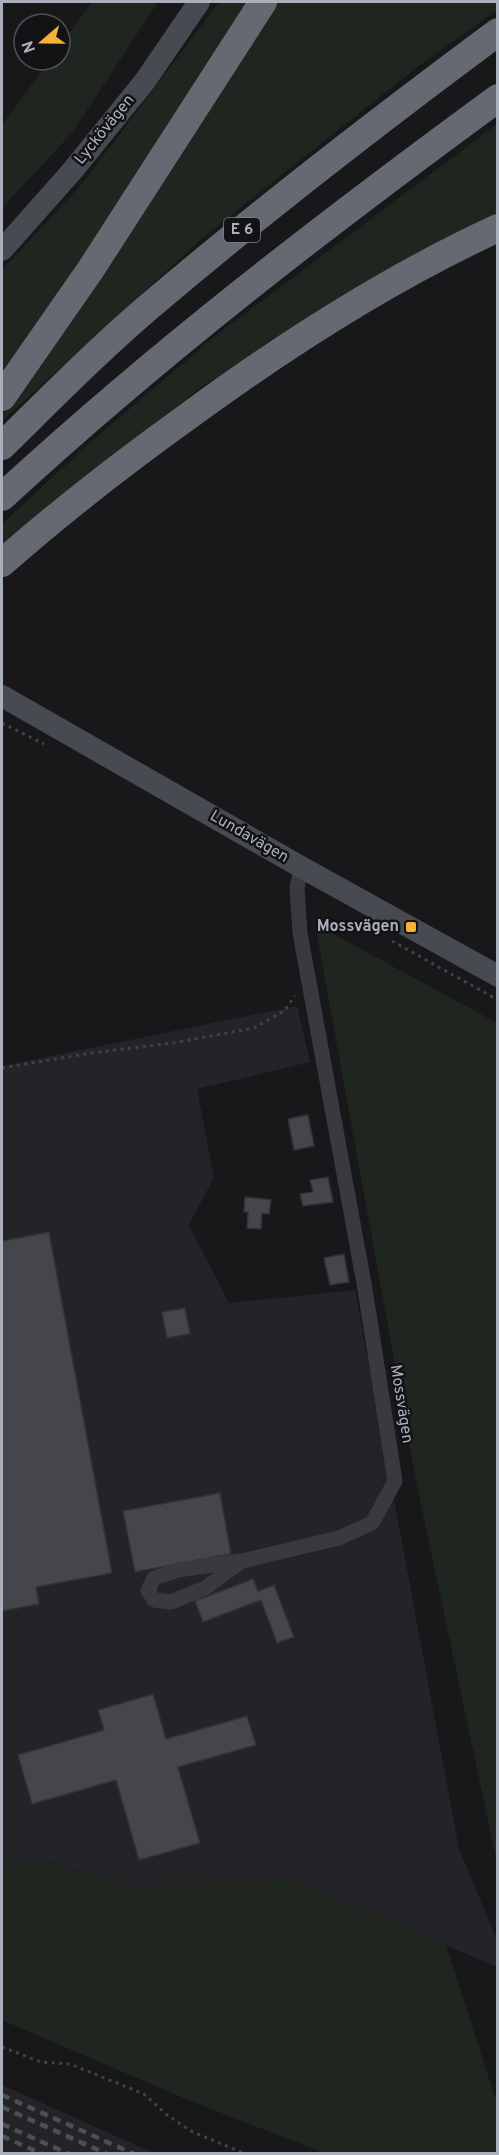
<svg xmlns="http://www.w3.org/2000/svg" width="499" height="2155" font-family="Overpass,sans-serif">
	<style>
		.built { fill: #242428 }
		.green { fill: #1e261f }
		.building { fill: #44464b; stroke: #323237; stroke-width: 1.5 }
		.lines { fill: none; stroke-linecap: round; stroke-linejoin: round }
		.path { stroke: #3f4247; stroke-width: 3; stroke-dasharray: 3 4.5; stroke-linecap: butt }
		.street { stroke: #393a40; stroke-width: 15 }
		.secondary { stroke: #474a50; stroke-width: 22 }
		.highway { stroke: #656971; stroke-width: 28 }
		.rail { stroke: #4c4f55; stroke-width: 4.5; stroke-dasharray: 8 6; stroke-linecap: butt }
		.poi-dot { fill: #f7b134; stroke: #131316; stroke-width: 2 }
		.labels { text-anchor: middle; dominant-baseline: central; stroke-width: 5; stroke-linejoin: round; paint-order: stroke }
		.shield { fill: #131316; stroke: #7d818a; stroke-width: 1.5 }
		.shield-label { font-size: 15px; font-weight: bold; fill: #aab0bb }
		.street-label { font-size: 16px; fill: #aab0bb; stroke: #131316 }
		.poi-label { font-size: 16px; font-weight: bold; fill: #aab0bb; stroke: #131316; text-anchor: end }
	</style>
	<rect width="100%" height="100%" fill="#18181b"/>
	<!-- built -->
	<path class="built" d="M 297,1006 L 310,1062 L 197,1089 L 214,1177 L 189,1225 L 229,1303 L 355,1290 L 459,1849 L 497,1940 L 497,1967 L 294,1880 L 126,1886 L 50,1862 L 2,1862 L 2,1066 Z
		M 2,2085 L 138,2146 L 156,2153 L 2,2153 Z"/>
	<!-- green -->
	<path class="green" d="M 92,2 L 158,2 L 72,133 L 2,208 L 2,125 L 50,60 L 60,60 L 60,46 Z
		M 219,2 L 248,2 L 41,323 L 2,379 L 2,270 L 82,184 Z
		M 277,2 L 497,2 L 497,10 L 420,65 L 206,235 L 2,421 L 2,415 L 74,311 Z
		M 497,124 L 497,215 L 442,241 L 203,386 L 45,509 L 2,548 L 2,524 L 85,447 L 214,337 Z
		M 315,924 L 497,1023 L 497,1863 L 417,1486 Z
		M 2,1862 L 49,1862 L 126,1886 L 294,1880 L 446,1945 L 497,2103 L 497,2153 L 324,2153 L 193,2102 L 2,2020 Z"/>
	<!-- building -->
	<path class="building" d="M 308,1115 L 314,1146 L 294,1150 L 288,1119 Z
		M 328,1177 L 333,1202 L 303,1206 L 300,1194 L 313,1192 L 310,1180 Z
		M 245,1197 L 271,1200 L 269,1214 L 262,1213 L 261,1229 L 247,1228 L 248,1212 L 244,1212 Z
		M 49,1232 L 112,1573 L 36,1587 L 39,1604 L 2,1611 L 2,1241 Z
		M 344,1254 L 349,1282 L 330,1285 L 324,1258 Z
		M 185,1308 L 190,1334 L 167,1338 L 162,1312 Z
		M 220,1493 L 231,1554 L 135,1572 L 123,1511 Z
		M 253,1579 L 258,1591 L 274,1585 L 294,1637 L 277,1643 L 261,1600 L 203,1622 L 195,1601 Z
		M 153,1694 L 166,1739 L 247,1716 L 256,1745 L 178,1767 L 200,1843 L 139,1860 L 116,1780 L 32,1804 L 18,1755 L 104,1730 L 98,1710 Z"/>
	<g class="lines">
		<!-- path -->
		<path class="path" d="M 2,723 L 44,744
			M 392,941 L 498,1000
			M 2,1068 L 91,1053 L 173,1043 L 254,1028 L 284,1011 L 295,996
			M 2,2047 L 41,2062 L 70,2064 L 144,2094 L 167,2115 L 193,2132 L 246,2154"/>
		<!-- street -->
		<path class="street" d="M 242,1561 L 205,1588 L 171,1602 L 154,1600 L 148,1590 L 154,1578 L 178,1570 L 242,1561 L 339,1538 L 372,1523 L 395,1481 L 365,1289 L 300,933 L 297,888 L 301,867"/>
		<!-- secondary -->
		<path class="secondary" d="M 2,250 L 73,170 L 145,81 L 199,2
			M 2,696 L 301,867 L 498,976"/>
		<!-- highway -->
		<path class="highway" d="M 2,397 L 91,269 L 263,2
			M 2,446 C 53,396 103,345 158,299 C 268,206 382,118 498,32
			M 2,497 C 158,353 326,224 498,98
			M 2,563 C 61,511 123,463 187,417 C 285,345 387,279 498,228"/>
		<!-- rail -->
		<path class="rail" d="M 2,2095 L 134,2154
			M 2,2107 L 107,2154
			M 2,2124 L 69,2154
			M 2,2136 L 42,2154"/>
	</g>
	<!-- markers -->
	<rect class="poi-dot" x="405" y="921" width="12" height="12" rx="3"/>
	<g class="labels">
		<!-- shield labels -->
		<rect class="shield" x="224" y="218" width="36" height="24" rx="4.5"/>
		<g class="shield-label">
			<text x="242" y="230">E 6</text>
		</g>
		<!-- street labels -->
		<g class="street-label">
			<text transform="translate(105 130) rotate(-51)">Lyckövägen</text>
			<text transform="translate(249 837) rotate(30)">Lundavägen</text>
			<text transform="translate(401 1404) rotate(81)">Mossvägen</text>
		</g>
		<!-- poi labels -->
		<g class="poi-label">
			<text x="399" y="927">Mossvägen</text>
		</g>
	</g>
	<!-- border -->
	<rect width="499" height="2155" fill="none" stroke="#aab0bb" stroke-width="6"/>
	<!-- north arrow -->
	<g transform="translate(42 42) rotate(250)"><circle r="28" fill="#131316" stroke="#4f5258" stroke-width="1.5"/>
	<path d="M0-4.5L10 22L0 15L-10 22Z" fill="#f7b134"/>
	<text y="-9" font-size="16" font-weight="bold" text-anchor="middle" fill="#aab0bb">N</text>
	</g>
</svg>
